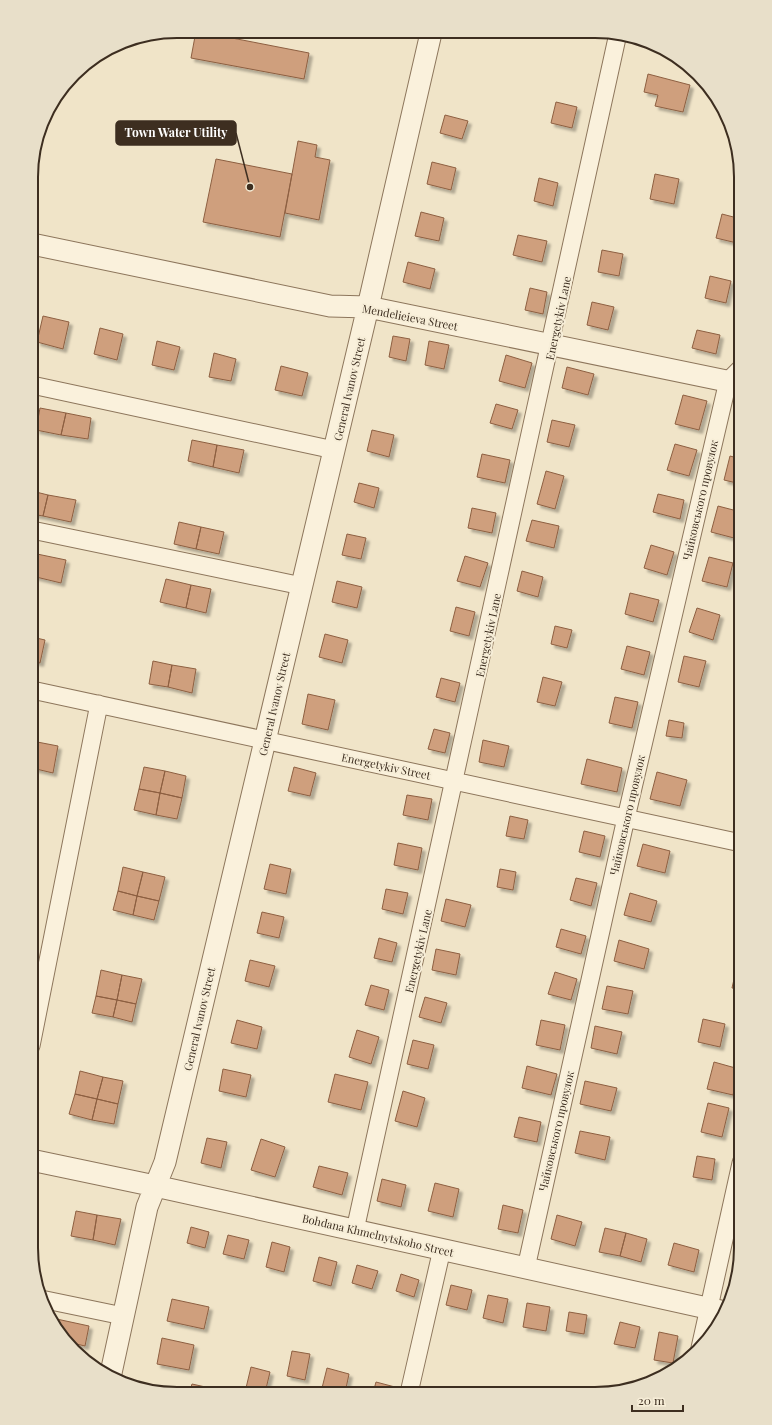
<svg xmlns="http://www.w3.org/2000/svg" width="772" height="1425" font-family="'Playfair Display',serif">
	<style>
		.building { fill: #cf9f7d; stroke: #8d5f41; filter: url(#shadow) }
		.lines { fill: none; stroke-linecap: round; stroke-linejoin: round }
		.minor-casing { stroke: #8d765c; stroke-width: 19 }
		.tertiary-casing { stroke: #8d765c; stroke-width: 23 }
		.minor { stroke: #faf1dc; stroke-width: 17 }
		.tertiary { stroke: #faf1dc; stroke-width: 21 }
		.labels { text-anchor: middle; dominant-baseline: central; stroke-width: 4; stroke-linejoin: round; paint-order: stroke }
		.street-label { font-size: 11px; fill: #3d2e20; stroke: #f7eed8 }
		.rim { fill: none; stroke: #3d2e20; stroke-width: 2 }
		.leader { fill: none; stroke: #3d2e20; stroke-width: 1.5 }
		.callout-dot { fill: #3d2e20; stroke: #f7eed8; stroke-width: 1.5 }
		.callout { fill: #3d2e20; stroke: #3d2e20; stroke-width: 1.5 }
		.callout-label { font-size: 12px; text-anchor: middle; font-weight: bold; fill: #fff }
	</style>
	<defs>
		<filter id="shadow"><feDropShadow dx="3.5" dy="3.5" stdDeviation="1" flood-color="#0004"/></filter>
	</defs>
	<rect width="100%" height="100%" fill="#f0e4c8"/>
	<!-- building -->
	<path class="building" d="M 196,31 L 309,53 L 304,79 L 191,58 Z
		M 648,74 L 690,85 L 683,112 L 655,106 L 658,95 L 644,92 Z
		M 556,102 L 577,107 L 572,128 L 551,123 Z
		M 445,115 L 468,121 L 462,139 L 440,133 Z
		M 298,141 L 317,145 L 315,157 L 330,160 L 319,220 L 285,213 Z
		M 216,159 L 292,174 L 280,237 L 203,222 Z
		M 432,162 L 456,168 L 451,190 L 427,184 Z
		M 655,174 L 679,179 L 674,204 L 650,199 Z
		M 539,178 L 558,183 L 553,206 L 534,201 Z
		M 421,212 L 444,218 L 439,241 L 415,236 Z
		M 722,214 L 741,219 L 741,244 L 716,238 Z
		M 518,235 L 547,241 L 542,262 L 513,255 Z
		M 602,250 L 623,254 L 619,276 L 598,272 Z
		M 408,262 L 435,269 L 430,289 L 403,282 Z
		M 710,276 L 731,281 L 726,303 L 705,298 Z
		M 530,288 L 547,292 L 543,314 L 525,310 Z
		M 592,302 L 614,307 L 608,330 L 587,325 Z
		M 43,316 L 69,322 L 63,349 L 37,342 Z
		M 100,328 L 123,334 L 117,360 L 94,354 Z
		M 697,330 L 720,335 L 716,354 L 692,348 Z
		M 393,336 L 410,339 L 406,361 L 389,357 Z
		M 157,341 L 180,347 L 174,370 L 152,365 Z
		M 429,341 L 449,345 L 444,369 L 425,365 Z
		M 214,353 L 236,359 L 231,381 L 209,377 Z
		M 506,355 L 532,363 L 525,388 L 499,381 Z
		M 281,366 L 308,373 L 302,396 L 275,390 Z
		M 567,367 L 594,374 L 588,395 L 562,388 Z
		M 683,395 L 707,401 L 699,430 L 675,424 Z
		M 496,404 L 518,410 L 512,429 L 490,423 Z
		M 740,405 L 741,405 L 741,433 L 734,432 Z
		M 40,408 L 66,413 L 61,435 L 36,430 Z
		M 66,413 L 91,418 L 88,439 L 61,435 Z
		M 552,420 L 575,425 L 569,447 L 547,442 Z
		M 372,430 L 394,435 L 389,457 L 367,451 Z
		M 192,440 L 217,445 L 213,467 L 188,461 Z
		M 675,444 L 697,450 L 689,476 L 667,470 Z
		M 217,445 L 244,450 L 239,473 L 213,467 Z
		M 482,454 L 510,460 L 505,483 L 477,477 Z
		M 730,456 L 741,459 L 741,484 L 724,480 Z
		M 546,471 L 564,476 L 555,509 L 537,504 Z
		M 359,483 L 379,488 L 374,508 L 354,502 Z
		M 32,491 L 48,495 L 43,516 L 32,514 Z
		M 658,494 L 684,500 L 680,519 L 653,512 Z
		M 48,495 L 76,500 L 71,522 L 43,516 Z
		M 718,506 L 741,512 L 734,538 L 711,532 Z
		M 472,508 L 496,513 L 492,533 L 468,528 Z
		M 532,520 L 559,526 L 554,548 L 526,541 Z
		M 179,522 L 201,527 L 196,549 L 174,544 Z
		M 201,527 L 224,532 L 219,554 L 196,549 Z
		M 347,534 L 366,538 L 361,559 L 342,555 Z
		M 651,545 L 674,552 L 667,575 L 644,568 Z
		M 32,553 L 37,554 L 32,576 Z
		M 37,554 L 66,560 L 61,583 L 32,576 Z
		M 465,556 L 488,563 L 480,587 L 457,581 Z
		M 709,557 L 733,563 L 727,587 L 702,581 Z
		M 522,571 L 543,577 L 538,597 L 517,591 Z
		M 166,579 L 191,585 L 186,608 L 160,602 Z
		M 337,581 L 362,587 L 357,608 L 332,602 Z
		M 191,585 L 211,589 L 206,613 L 186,608 Z
		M 630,593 L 659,600 L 653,622 L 625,614 Z
		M 456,607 L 475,612 L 469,636 L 450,631 Z
		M 697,608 L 720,615 L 713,640 L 689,632 Z
		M 555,626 L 572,630 L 567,648 L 551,644 Z
		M 325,634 L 348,640 L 342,663 L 319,657 Z
		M 32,637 L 45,640 L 40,663 L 32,661 Z
		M 627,646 L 650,652 L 644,675 L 621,669 Z
		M 684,656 L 706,661 L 699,687 L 678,682 Z
		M 153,661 L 172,665 L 168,687 L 149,684 Z
		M 172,665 L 196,669 L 192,693 L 168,687 Z
		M 543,677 L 562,682 L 555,706 L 537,702 Z
		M 441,678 L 460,683 L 455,702 L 436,697 Z
		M 308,694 L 335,700 L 328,730 L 302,724 Z
		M 615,697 L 638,702 L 632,728 L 609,723 Z
		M 669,720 L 684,723 L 682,738 L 666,736 Z
		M 434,729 L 450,733 L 445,753 L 428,749 Z
		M 483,740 L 509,746 L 504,767 L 479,762 Z
		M 32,741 L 58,746 L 53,773 L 32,768 Z
		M 587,759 L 622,768 L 617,792 L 581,784 Z
		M 144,767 L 165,771 L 160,793 L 139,789 Z
		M 294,767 L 316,773 L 310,796 L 288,791 Z
		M 165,771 L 186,776 L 182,798 L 160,793 Z
		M 657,772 L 687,780 L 680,806 L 650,799 Z
		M 139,789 L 160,793 L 156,815 L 134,810 Z
		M 160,793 L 182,798 L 177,819 L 156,815 Z
		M 407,795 L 432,799 L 428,820 L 403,815 Z
		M 510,816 L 528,820 L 524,839 L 506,836 Z
		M 584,831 L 605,836 L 600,857 L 579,852 Z
		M 398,843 L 422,848 L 418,870 L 394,865 Z
		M 643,844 L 670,851 L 665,873 L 637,866 Z
		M 270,864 L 291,869 L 286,894 L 264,889 Z
		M 123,867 L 143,872 L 137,896 L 118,891 Z
		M 500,869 L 516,872 L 513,890 L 497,887 Z
		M 143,872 L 165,877 L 159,901 L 137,896 Z
		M 576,878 L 597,883 L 591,906 L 570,900 Z
		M 386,889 L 408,893 L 403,914 L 382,909 Z
		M 118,891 L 137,896 L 133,915 L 113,910 Z
		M 630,893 L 657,901 L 651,922 L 624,915 Z
		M 137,896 L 159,901 L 154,920 L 133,915 Z
		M 446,899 L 471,905 L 465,927 L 441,921 Z
		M 262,912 L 284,917 L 279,938 L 257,933 Z
		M 561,929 L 586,936 L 581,954 L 556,947 Z
		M 379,938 L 397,943 L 392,962 L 374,958 Z
		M 619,940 L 649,949 L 644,969 L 614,961 Z
		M 436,949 L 460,954 L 456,975 L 432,970 Z
		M 250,960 L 275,966 L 269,987 L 245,981 Z
		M 737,966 L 741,967 L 741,989 L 732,988 Z
		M 101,970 L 122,975 L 117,1000 L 96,996 Z
		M 555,972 L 577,979 L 571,1000 L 548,994 Z
		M 122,975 L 142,979 L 136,1004 L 117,1000 Z
		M 371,985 L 389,990 L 384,1010 L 365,1005 Z
		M 607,986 L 633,991 L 628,1014 L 602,1009 Z
		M 96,996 L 117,1000 L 113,1017 L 92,1013 Z
		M 425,997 L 447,1003 L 441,1023 L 419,1017 Z
		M 117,1000 L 136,1004 L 132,1022 L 113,1017 Z
		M 703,1019 L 725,1024 L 720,1047 L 698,1042 Z
		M 237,1020 L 262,1027 L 257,1049 L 231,1043 Z
		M 541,1020 L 565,1025 L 560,1050 L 536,1045 Z
		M 595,1026 L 622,1032 L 617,1054 L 591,1048 Z
		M 357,1030 L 379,1037 L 371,1064 L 349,1057 Z
		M 413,1040 L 434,1045 L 428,1069 L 407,1064 Z
		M 714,1062 L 739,1069 L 733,1095 L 707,1089 Z
		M 527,1066 L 557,1074 L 551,1095 L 522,1088 Z
		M 223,1069 L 251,1075 L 246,1097 L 219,1091 Z
		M 80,1071 L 103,1077 L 97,1099 L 75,1094 Z
		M 335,1074 L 368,1082 L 361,1110 L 328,1102 Z
		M 103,1077 L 123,1081 L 118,1104 L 97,1099 Z
		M 585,1081 L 617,1088 L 611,1111 L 580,1104 Z
		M 403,1091 L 425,1098 L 417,1127 L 395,1121 Z
		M 75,1094 L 97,1099 L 92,1120 L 69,1114 Z
		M 97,1099 L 118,1104 L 114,1124 L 92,1120 Z
		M 708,1103 L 729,1108 L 722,1137 L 701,1132 Z
		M 519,1117 L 541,1122 L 537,1142 L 514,1137 Z
		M 580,1131 L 610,1137 L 605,1160 L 575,1153 Z
		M 207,1138 L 227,1142 L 221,1168 L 201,1163 Z
		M 261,1139 L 285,1147 L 275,1177 L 251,1170 Z
		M 697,1156 L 715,1159 L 712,1180 L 693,1177 Z
		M 319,1166 L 348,1173 L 342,1195 L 313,1187 Z
		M 382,1179 L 406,1185 L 401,1207 L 377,1201 Z
		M 435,1183 L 459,1189 L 453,1217 L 428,1211 Z
		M 503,1205 L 523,1210 L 518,1233 L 498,1229 Z
		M 76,1211 L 97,1215 L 93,1240 L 71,1236 Z
		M 97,1215 L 121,1219 L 115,1245 L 93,1240 Z
		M 557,1215 L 582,1222 L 575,1246 L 551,1239 Z
		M 191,1227 L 209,1232 L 205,1248 L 187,1243 Z
		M 605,1228 L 626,1233 L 620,1256 L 599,1252 Z
		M 626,1233 L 647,1239 L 641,1262 L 620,1256 Z
		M 228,1235 L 249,1240 L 244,1259 L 223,1254 Z
		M 272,1242 L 290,1247 L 284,1272 L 266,1267 Z
		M 674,1243 L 699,1250 L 694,1272 L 668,1265 Z
		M 319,1257 L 337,1262 L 331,1286 L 313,1281 Z
		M 357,1265 L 378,1271 L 372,1289 L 352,1283 Z
		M 401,1274 L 419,1280 L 414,1297 L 396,1291 Z
		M 451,1285 L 472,1290 L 467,1310 L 446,1305 Z
		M 488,1295 L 508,1299 L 503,1323 L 483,1318 Z
		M 172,1299 L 209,1307 L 204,1329 L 167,1321 Z
		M 527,1303 L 550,1307 L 546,1331 L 523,1327 Z
		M 569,1312 L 587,1315 L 584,1334 L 566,1331 Z
		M 52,1318 L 89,1326 L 85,1346 L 68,1342 L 56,1329 L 51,1321 Z
		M 620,1322 L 640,1327 L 635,1348 L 614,1344 Z
		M 659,1332 L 678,1336 L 673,1363 L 654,1360 Z
		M 162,1338 L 194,1345 L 189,1370 L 157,1364 Z
		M 292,1351 L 310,1354 L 305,1380 L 287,1376 Z
		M 251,1367 L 270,1372 L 265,1393 L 246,1388 Z
		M 327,1368 L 349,1374 L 345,1393 L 322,1388 Z
		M 376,1382 L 395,1387 L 393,1393 L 373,1393 Z
		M 192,1384 L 210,1388 L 209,1393 L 189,1393 Z
		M 428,1387 L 447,1392 L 447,1394 L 427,1394 Z"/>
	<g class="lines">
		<!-- minor casing -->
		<g class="minor-casing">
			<path id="minor" d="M 32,385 L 334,450
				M 32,530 L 302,586
				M 32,690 L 741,843
				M 31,1046 L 99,704
				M 355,1230 C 444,833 533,436 617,38
				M 526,1268 L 626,818 L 728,381 L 741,368
				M 41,1299 L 123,1316
				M 700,1348 L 741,1163
				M 409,1393 L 442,1249"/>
		</g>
		<!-- tertiary casing -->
		<g class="tertiary-casing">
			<path id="tertiary" d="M 32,244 L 330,306 L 368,307 L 741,384
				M 31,1160 L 155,1186 L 725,1312
				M 111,1373 L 147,1207 L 165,1162 L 368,307 L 431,33"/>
		</g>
		<!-- minor -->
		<use href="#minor" class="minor"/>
		<!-- tertiary -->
		<use href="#tertiary" class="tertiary"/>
	</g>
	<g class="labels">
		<!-- street labels -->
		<g class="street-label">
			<text transform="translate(410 317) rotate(11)">Mendelieieva Street</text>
			<text transform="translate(558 318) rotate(-78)">Energetykiv Lane</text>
			<text transform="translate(349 389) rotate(-77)">General Ivanov Street</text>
			<text transform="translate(700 500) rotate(-77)">Чайковського провулок</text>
			<text transform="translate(488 635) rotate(-78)">Energetykiv Lane</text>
			<text transform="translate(274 704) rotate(-77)">General Ivanov Street</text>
			<text transform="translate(386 766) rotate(12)">Energetykiv Street</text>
			<text transform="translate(627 815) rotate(-77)">Чайковського провулок</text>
			<text transform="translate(418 951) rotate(-77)">Energetykiv Lane</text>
			<text transform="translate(199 1019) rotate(-77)">General Ivanov Street</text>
			<text transform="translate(556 1131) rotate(-77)">Чайковського провулок</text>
			<text transform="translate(378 1235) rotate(13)">Bohdana Khmelnytskoho Street</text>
		</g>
	</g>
	<!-- crop -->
	<path d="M0 0H772V1425H0ZM177 38H595A139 139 0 0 1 734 177V1248A139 139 0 0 1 595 1387H177A139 139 0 0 1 38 1248V177A139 139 0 0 1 177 38Z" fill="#e8dfc9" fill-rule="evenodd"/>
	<path class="rim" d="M177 38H595A139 139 0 0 1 734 177V1248A139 139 0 0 1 595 1387H177A139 139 0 0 1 38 1248V177A139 139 0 0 1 177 38Z"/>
	<!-- callouts -->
	<path class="leader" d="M250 187L236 133"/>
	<circle class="callout-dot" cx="250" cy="187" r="4"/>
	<rect class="callout" x="116" y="121" width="120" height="24" rx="4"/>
	<g class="callout-label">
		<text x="176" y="137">Town Water Utility</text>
	</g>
	<!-- scale -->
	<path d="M632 1405v6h51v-6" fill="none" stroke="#3d2e20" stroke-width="2"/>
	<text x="638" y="1405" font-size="12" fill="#3d2e20" stroke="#f7eed8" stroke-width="3" paint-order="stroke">20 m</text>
</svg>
